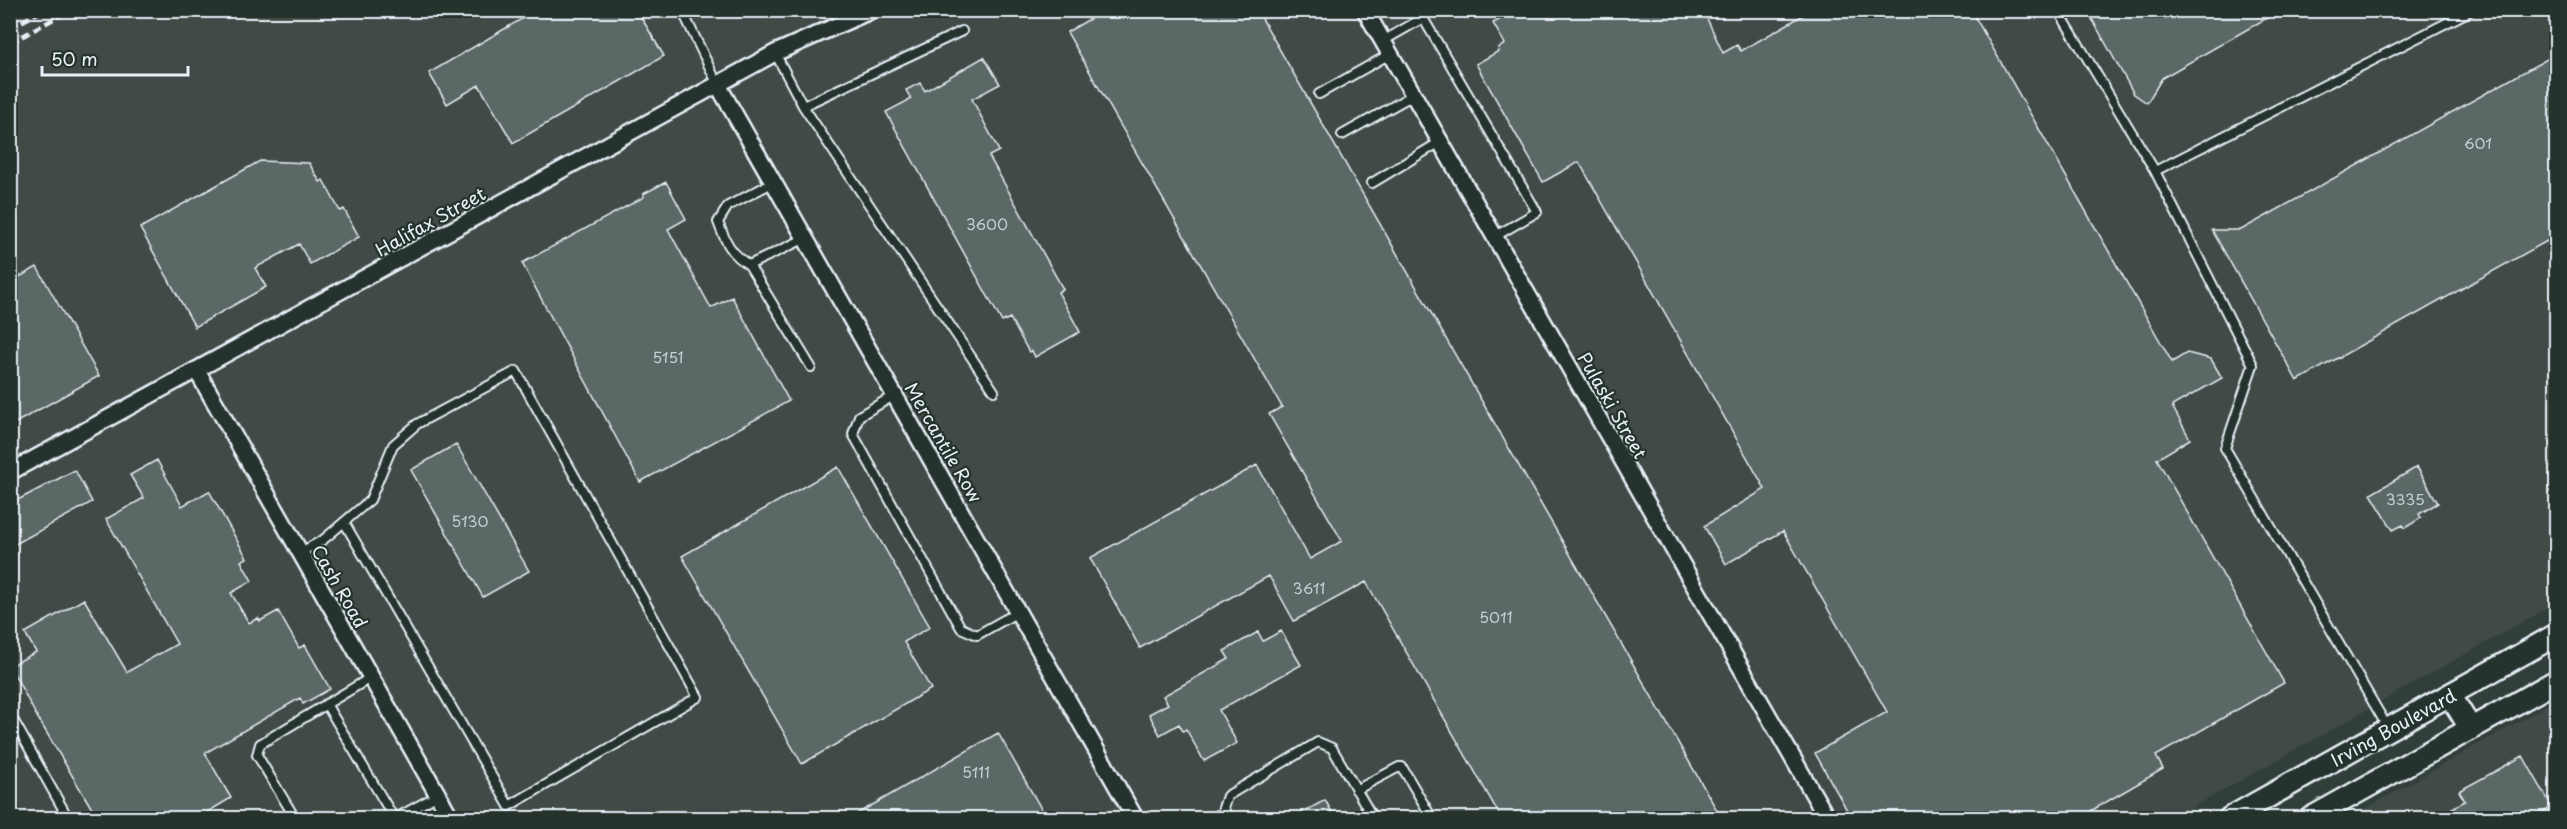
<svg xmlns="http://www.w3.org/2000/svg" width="2567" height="829" font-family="'Playpen Sans',sans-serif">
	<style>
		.built { fill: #3f4b46 }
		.building { fill: #5c6865; stroke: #e8f1f8; stroke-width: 1.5 }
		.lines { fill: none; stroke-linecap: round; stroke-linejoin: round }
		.service-casing { stroke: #e8f1f8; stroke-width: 12 }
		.minor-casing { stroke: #e8f1f8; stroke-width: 20 }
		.secondary-casing { stroke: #e8f1f8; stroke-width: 26 }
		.service { stroke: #26332d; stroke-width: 8 }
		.minor { stroke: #26332d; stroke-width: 15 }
		.secondary { stroke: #26332d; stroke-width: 21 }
		.rail { stroke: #e8f1f8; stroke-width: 4.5; stroke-dasharray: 9 4.5; stroke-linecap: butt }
		.labels { text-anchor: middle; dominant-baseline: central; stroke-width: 4.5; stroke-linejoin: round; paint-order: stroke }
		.number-label { font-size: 15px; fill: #c5cfd3 }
		.street-label { font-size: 18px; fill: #e8f1f8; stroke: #26332d }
	</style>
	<rect width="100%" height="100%" fill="#323e39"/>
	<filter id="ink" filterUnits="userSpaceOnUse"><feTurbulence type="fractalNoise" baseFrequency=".0167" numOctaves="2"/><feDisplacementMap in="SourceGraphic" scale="12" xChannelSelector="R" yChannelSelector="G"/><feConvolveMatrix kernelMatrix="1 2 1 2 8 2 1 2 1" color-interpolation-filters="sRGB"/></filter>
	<g filter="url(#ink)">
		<!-- built -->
		<path class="built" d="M 10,11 L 2556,11 L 2556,603 L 2174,818 L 11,818 Z
			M 2556,700 L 2556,818 L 2349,818 Z"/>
		<!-- building -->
		<path class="building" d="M 537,10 L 637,10 L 664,56 L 513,143 L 479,85 L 447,104 L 429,73 Z
			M 1105,10 L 1257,10 L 1722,819 L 1502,819 L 1366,582 L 1294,621 L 1269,576 L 1140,648 L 1090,558 L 1257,465 L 1310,559 L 1342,541 L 1269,414 L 1282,407 L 1067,32 Z
			M 1499,10 L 1703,10 L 1723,53 L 1737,45 L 1741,51 L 1812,10 L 1971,10 L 2172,362 L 2187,353 L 2211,359 L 2222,378 L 2172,406 L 2190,439 L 2157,459 L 2284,683 L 2156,756 L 2163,769 L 2077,819 L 1852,819 L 1815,753 L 1887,712 L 1783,531 L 1726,564 L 1704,526 L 1765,489 L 1579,162 L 1543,182 L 1476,64 L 1499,51 L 1498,48 L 1505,44 L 1493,23 L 1503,18 Z
			M 2087,10 L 2281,10 L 2162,78 L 2147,103 L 2134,94 Z
			M 2556,54 L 2556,236 L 2297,381 L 2212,230 L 2241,230 Z
			M 984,57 L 1000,84 L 972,99 L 999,151 L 989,156 L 1063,289 L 1058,292 L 1080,332 L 1035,357 L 1032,351 L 1029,352 L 1010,318 L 1002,322 L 886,112 L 911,99 L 906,90 L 920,83 L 925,91 Z
			M 260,161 L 309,163 L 320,182 L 323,180 L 340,211 L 344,209 L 359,237 L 310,264 L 299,244 L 255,268 L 266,287 L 195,327 L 140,228 Z
			M 666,182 L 686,219 L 668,229 L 711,308 L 732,297 L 789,401 L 640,482 L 522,263 L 644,197 L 643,194 Z
			M 37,267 L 99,376 L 10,426 L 10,282 Z
			M 456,444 L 529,571 L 483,597 L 411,470 Z
			M 157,460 L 182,506 L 209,491 L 247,558 L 241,561 L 252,581 L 231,593 L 249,623 L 258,618 L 260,621 L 278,611 L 299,648 L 305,645 L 330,689 L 303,704 L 300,698 L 205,753 L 231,798 L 196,819 L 98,819 L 36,715 L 10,666 L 36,652 L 25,633 L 84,599 L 127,672 L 177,644 L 106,519 L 144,498 L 130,475 Z
			M 838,467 L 930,627 L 904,642 L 931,689 L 802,764 L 682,556 Z
			M 2417,467 L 2438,503 L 2419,514 L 2421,518 L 2405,528 L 2403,525 L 2393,530 L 2371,494 Z
			M 75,470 L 92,502 L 10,547 L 10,504 Z
			M 1281,631 L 1301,665 L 1219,710 L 1237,743 L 1204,761 L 1186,729 L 1183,731 L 1179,724 L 1160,735 L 1149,714 L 1168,704 L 1163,696 L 1229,659 L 1224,651 L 1258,632 L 1263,641 Z
			M 998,733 L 1047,819 L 848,819 Z
			M 2523,756 L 2552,807 L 2531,819 L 2433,819 L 2465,801 L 2459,791 Z
			M 1325,800 L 1336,819 L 1291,819 Z"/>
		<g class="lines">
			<!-- service casing -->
			<g class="service-casing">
				<path id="service" d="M 682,10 L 718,85
					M 2058,10 L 2155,171 L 2472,10
					M 1383,41 L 1423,18 L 1537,212 L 1494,237
					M 775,53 L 803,106 L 994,391
					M 1319,94 L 1390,54
					M 803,106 L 962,31
					M 1342,135 L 1413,95
					M 2155,171 L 2253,365 L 2225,448 L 2388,728
					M 774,182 L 728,206 L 718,222 C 725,241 731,254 749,265 L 806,238
					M 1372,183 L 1440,142
					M 749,265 L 811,367
					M 895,395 L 859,416 L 853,434 L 961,628 L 977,635 L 1018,612
					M 299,553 L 323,540 L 370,500 L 393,445 L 417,424 L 516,371 L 698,697 L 509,806 L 344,522
					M 326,704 L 394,818
					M 10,714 L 68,818
					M 1356,790 L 1399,767 L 1402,767 L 1432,818
					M 295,818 L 257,755 L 260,744 L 370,678
					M 396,818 L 438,795
					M 1212,818 L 1225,811
					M 1229,818 L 1223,808 L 1227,796 L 1318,742 L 1332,748 L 1373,818"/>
			</g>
			<!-- minor casing -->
			<g class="minor-casing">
				<path id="minor" d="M 1365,10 L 1827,818
					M 718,85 L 1135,818
					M 197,371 L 451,818
					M 10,472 L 775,53 L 872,10"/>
			</g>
			<!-- secondary casing -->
			<g class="secondary-casing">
				<path id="secondary" d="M 2450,695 L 2471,729
					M 2230,818 L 2556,635
					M 2311,818 L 2556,681"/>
			</g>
			<!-- service -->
			<use href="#service" class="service"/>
			<!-- minor -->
			<use href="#minor" class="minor"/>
			<!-- secondary -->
			<use href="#secondary" class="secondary"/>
			<!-- rail -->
			<path class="rail" d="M 10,28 L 43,10
				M 10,43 L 70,10"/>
		</g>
	</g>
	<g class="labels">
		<!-- number labels -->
		<g class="number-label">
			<text x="2478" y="142">601</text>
			<text x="987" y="223">3600</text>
			<text x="668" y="356">5151</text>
			<text x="2405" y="498">3335</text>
			<text x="470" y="520">5130</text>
			<text x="1309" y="587">3611</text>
			<text x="1496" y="616">5011</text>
			<text x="976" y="771">5111</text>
		</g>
		<!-- street labels -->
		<g class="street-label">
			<text transform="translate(430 221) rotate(-29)">Halifax Street</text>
			<text transform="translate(1613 405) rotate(60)">Pulaski Street</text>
			<text transform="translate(944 442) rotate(60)">Mercantile Row</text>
			<text transform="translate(340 586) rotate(60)">Cash Road</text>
			<text transform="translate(2393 727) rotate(-29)">Irving Boulevard</text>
		</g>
	</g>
	<!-- margin -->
	<rect width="2567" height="829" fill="none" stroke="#26332d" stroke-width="36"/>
	<rect x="18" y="18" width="2531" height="793" fill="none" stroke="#e8f1f8" stroke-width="2" filter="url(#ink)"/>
	<!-- scale -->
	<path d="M42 66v9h146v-9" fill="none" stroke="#e8f1f8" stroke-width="3"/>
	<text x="51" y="66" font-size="18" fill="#e8f1f8" stroke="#26332d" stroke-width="4.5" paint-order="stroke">50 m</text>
</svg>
